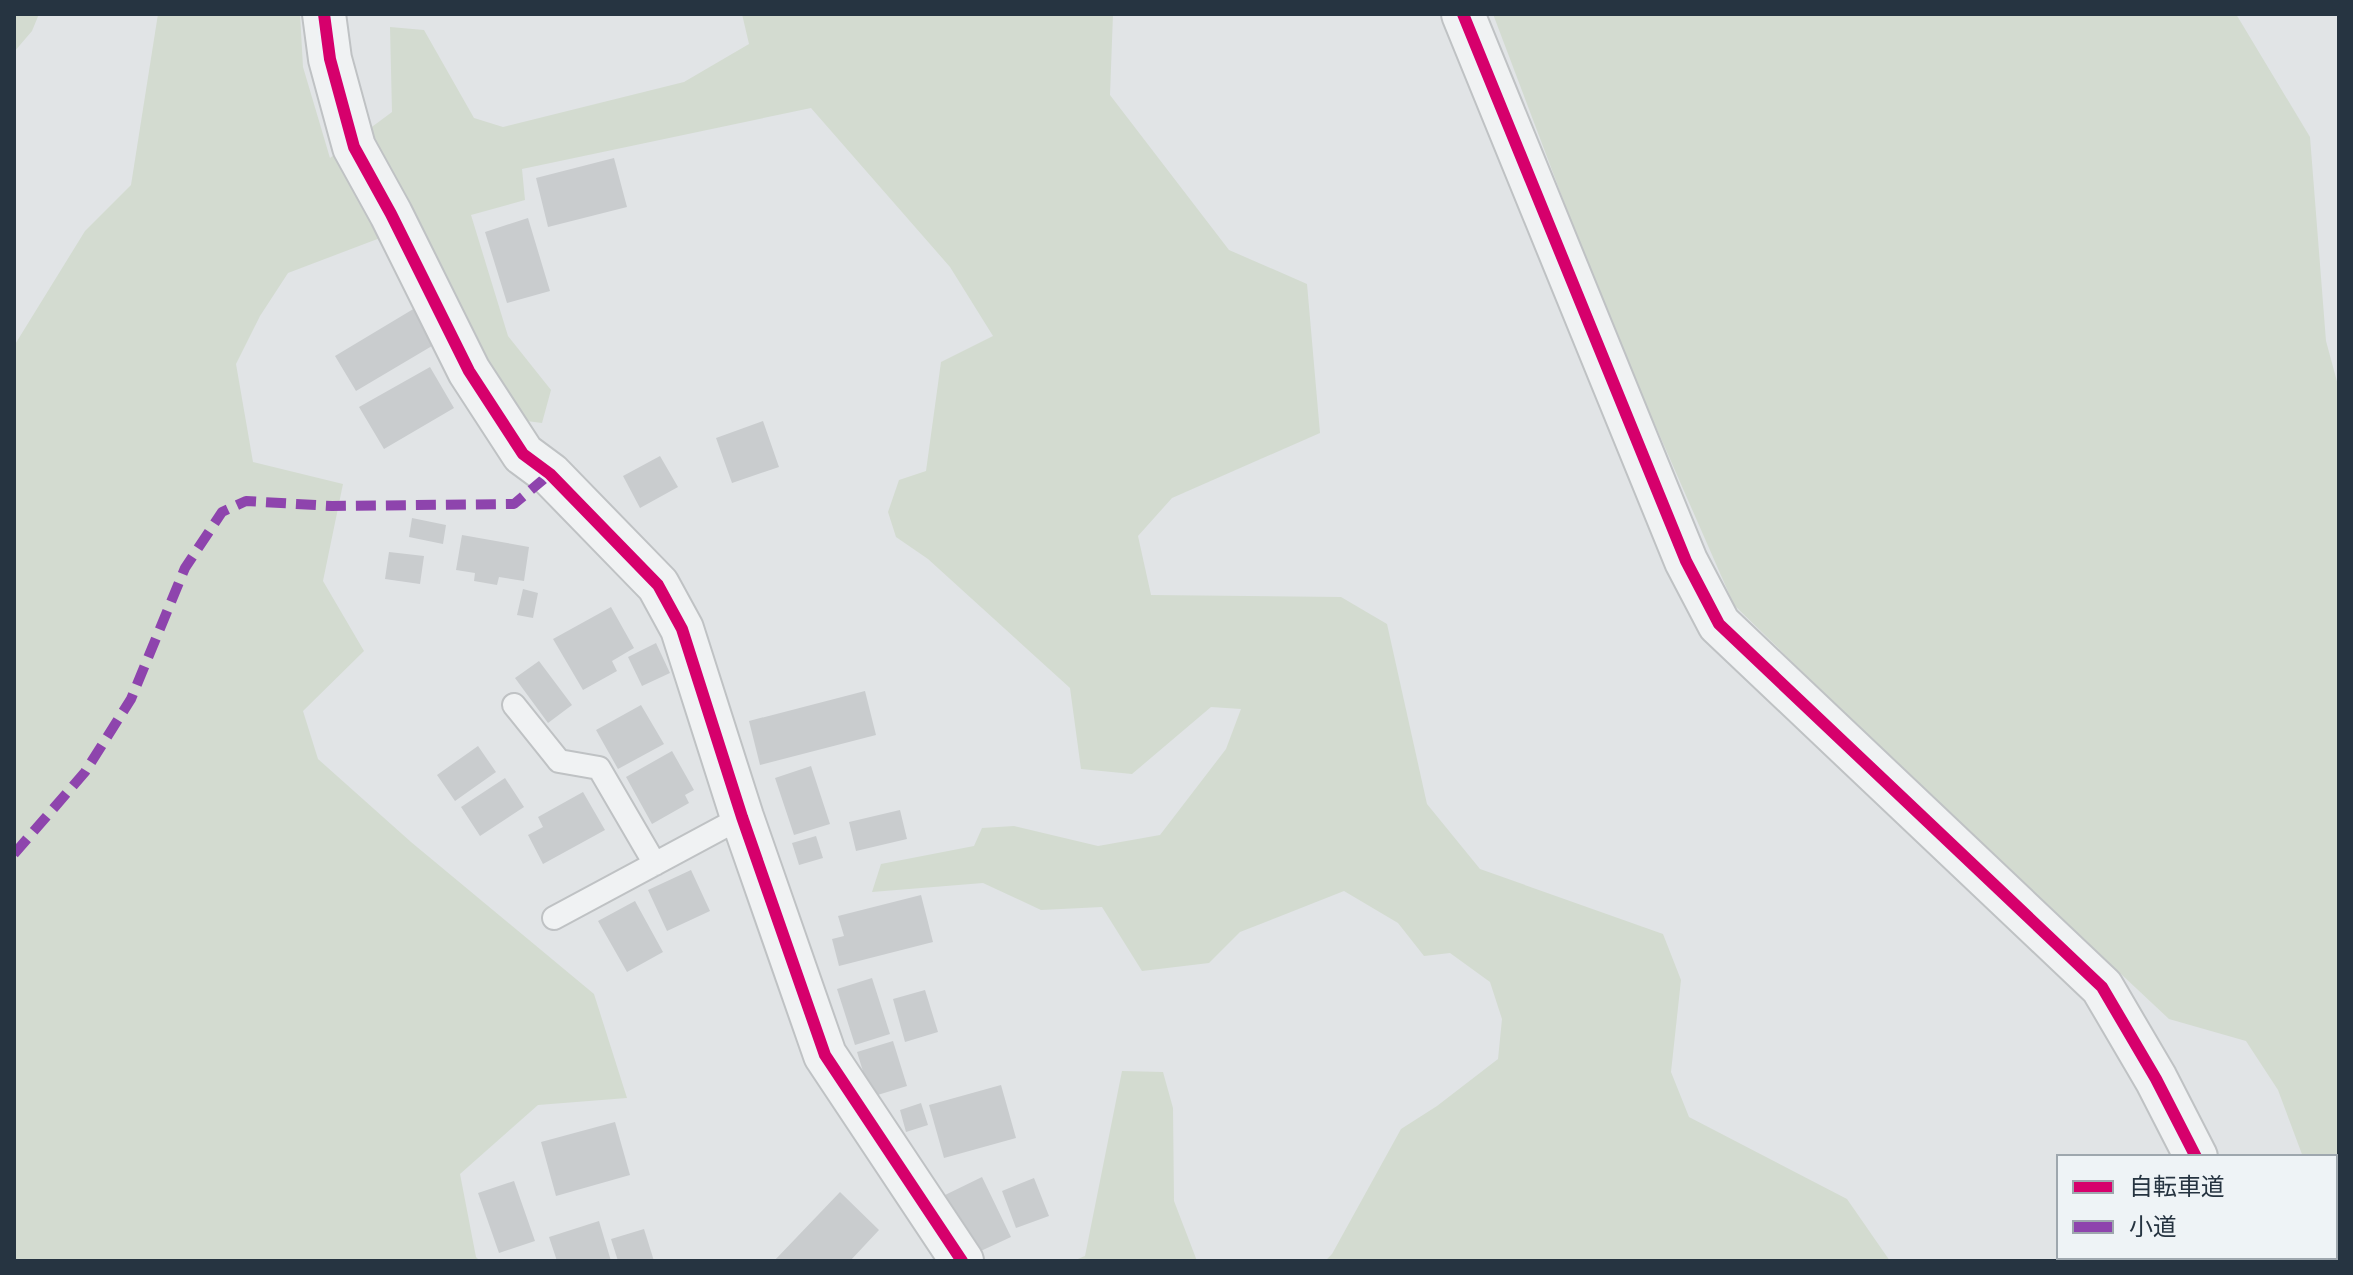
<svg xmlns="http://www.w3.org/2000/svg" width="2353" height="1275" font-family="Montserrat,'Noto Sans JP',sans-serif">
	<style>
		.green { fill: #d3dbd0 }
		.building { fill: #c9ccce }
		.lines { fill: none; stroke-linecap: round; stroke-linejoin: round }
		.lane-casing { stroke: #bfc2c4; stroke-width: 26 }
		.street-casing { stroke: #bfc2c4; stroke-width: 46 }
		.lane { stroke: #f0f2f3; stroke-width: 22 }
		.street { stroke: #f0f2f3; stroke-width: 42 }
		.quiet { stroke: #8e44ad; stroke-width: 10; stroke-dasharray: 20 10; stroke-linecap: butt }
		.cycleway-casing { stroke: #eef3f6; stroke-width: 17 }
		.cycleway { stroke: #d6006c; stroke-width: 12 }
	</style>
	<rect width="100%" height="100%" fill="#e1e4e6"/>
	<!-- green -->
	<path class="green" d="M 14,14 L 39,14 L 32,31 L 14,52 Z
		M 158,14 L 300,14 L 303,67 L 330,158 L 392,112 L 390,27 L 424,30 L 474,118 L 503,127 L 684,82 L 749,44 L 742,14 L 1113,14 L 1110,95 L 1229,250 L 1307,284 L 1320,433 L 1172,498 L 1138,536 L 1151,595 L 1341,597 L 1387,624 L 1427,804 L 1480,869 L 1663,934 L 1681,980 L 1671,1072 L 1689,1117 L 1847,1199 L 1890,1261 L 1325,1261 L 1332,1254 L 1401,1129 L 1437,1106 L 1498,1059 L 1502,1019 L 1490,982 L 1450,953 L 1424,956 L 1398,923 L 1344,891 L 1240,932 L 1209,963 L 1142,971 L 1102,907 L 1041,910 L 983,883 L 872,892 L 881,864 L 974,846 L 982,828 L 1014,826 L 1098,846 L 1160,835 L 1226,749 L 1241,709 L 1211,707 L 1132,774 L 1081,769 L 1070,688 L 928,559 L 896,537 L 888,512 L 899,480 L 926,471 L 941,362 L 993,336 L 950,267 L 811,108 L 522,169 L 525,200 L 471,215 L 508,336 L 551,390 L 542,423 L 519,420 L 409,227 L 288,273 L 260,316 L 236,364 L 253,462 L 343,484 L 323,581 L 364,651 L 303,711 L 318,759 L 411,842 L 594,994 L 627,1098 L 538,1105 L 460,1174 L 476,1257 L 480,1261 L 14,1261 L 14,346 L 85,231 L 131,185 Z
		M 1493,14 L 2236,14 L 2310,137 L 2326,341 L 2339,389 L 2339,1184 L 2335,1187 L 2335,1157 L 2303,1157 L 2278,1090 L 2246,1041 L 2169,1019 L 1897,764 L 1734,605 L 1606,313 Z
		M 1122,1071 L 1163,1072 L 1173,1108 L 1174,1201 L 1197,1261 L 1073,1261 L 1085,1256 Z"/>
	<!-- building -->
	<path class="building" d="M 614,158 L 627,207 L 548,227 L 536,178 Z
		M 528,218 L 550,291 L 507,303 L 485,232 Z
		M 415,308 L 437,343 L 356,391 L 335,356 Z
		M 430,367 L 454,408 L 384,449 L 359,407 Z
		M 763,421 L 779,467 L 732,483 L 716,438 Z
		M 660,456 L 678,487 L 640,508 L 623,476 Z
		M 412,518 L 446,525 L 443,544 L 409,537 Z
		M 462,535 L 529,547 L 524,581 L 499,577 L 497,585 L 474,581 L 475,573 L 456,570 Z
		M 389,552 L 424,556 L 420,584 L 385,579 Z
		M 523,589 L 538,593 L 533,618 L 517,615 Z
		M 611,607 L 634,648 L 612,661 L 617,671 L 583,690 L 553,639 Z
		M 656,643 L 670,673 L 642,686 L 628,657 Z
		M 539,661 L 572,705 L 548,723 L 515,678 Z
		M 865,691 L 876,735 L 760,765 L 749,721 Z
		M 641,705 L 664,744 L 618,769 L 596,730 Z
		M 478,746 L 496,772 L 455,801 L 437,775 Z
		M 672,751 L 694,790 L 685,795 L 689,803 L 652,824 L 626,777 Z
		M 811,766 L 830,824 L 794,835 L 775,778 Z
		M 505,778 L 524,807 L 480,836 L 461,807 Z
		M 583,792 L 605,830 L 543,864 L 528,835 L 543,827 L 538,817 Z
		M 900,810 L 907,839 L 856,851 L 849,822 Z
		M 816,836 L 823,858 L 799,865 L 792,843 Z
		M 691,870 L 710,911 L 667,931 L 648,890 Z
		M 921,895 L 933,942 L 839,966 L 832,939 L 844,936 L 838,916 Z
		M 635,901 L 663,952 L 627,972 L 598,921 Z
		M 872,978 L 890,1034 L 855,1045 L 837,989 Z
		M 925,990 L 938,1032 L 905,1042 L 893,999 Z
		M 893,1041 L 907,1086 L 871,1097 L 857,1052 Z
		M 1001,1085 L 1016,1138 L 944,1158 L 929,1105 Z
		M 921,1103 L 928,1125 L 906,1132 L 900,1110 Z
		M 615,1122 L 630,1175 L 556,1196 L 541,1142 Z
		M 982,1177 L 1011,1237 L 972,1255 L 943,1196 Z
		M 1034,1178 L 1049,1216 L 1016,1228 L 1002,1191 Z
		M 514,1181 L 535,1241 L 499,1253 L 478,1193 Z
		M 840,1192 L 879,1230 L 850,1261 L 774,1261 Z
		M 599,1221 L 611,1261 L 557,1261 L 549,1237 Z
		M 644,1229 L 654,1261 L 618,1261 L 611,1239 Z"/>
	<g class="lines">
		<!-- lane casing -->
		<g class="lane-casing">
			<path id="lane" d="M 514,705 L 559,761 L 599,768 L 655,864
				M 554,918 L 742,817"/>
		</g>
		<!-- street casing -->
		<g class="street-casing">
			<path id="street" d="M 324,14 L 330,59 L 354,147 L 391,214 L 469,371 L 523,454 L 550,474 L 658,585 L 682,629 L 742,817 L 825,1055 L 962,1261
				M 1463,14 L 1686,561 L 1719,624 L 2102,987 L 2156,1079 L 2196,1157
				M 2246,1257 L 2248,1261"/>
		</g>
		<!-- lane -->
		<use href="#lane" class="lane"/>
		<!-- street -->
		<use href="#street" class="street"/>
		<!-- quiet -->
		<path class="quiet" d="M 14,854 L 85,772 L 131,699 L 185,568 L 222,512 L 246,501 L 332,506 L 514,504 L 550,474"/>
		<!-- cycleway casing -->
		<g class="cycleway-casing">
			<path id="cycleway" d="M 324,14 L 330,59 L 354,147 L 391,214 L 469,371 L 523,454 L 550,474 L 658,585 L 682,629 L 742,817 L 825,1055 L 962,1261
				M 1463,14 L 1686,561 L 1719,624 L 2102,987 L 2156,1079 L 2196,1157"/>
		</g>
		<!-- cycleway -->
		<use href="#cycleway" class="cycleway"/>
	</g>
	<!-- border -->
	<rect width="2353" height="1275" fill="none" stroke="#263441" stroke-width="32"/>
	<!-- legend -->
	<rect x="2057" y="1155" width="280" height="104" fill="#eef3f6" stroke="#9ea7ae" stroke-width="2"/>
	<rect x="2073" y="1181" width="40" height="12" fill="#d6006c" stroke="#9ea7ae" stroke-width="2"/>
	<text x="2129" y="1195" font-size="24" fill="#263441">自転車道</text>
	<rect x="2073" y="1221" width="40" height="12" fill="#8e44ad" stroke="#9ea7ae" stroke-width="2"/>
	<text x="2129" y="1235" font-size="24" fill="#263441">小道</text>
</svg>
